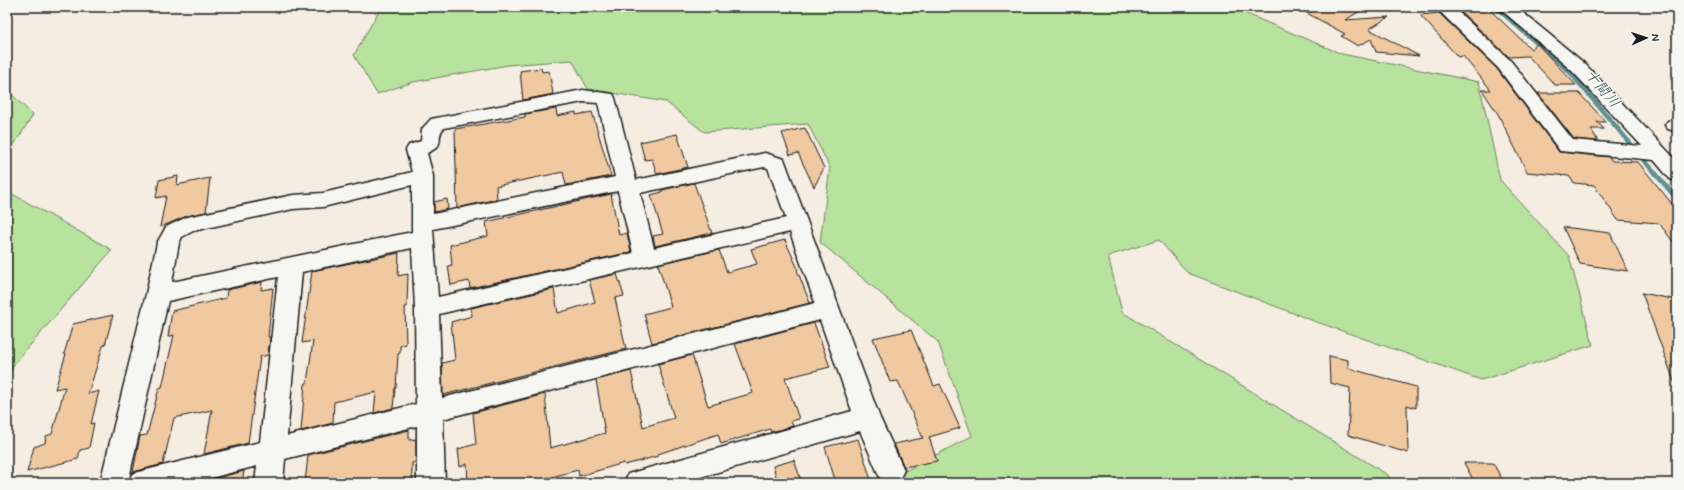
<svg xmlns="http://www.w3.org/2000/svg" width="1684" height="490" font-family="Mynerve,'Klee One',sans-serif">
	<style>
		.green { fill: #b8e39f; stroke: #6a805e }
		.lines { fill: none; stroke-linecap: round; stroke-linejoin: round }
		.stream { stroke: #5f9093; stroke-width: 5 }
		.building { fill: #f0c9a0; stroke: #1c1c1c }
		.minor-casing { stroke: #1c1c1c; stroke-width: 3 }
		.minor { fill: #f6f6f2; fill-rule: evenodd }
		.labels { text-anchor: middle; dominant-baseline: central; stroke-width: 3.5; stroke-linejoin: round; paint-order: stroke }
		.water-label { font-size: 15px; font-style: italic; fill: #3d5658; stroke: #f6f6f2 }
	</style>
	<rect width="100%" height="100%" fill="#f5ede2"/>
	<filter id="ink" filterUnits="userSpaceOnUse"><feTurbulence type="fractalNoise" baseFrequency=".025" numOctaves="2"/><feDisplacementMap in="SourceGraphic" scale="8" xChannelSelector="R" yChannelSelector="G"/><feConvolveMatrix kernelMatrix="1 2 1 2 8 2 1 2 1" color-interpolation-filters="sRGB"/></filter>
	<g filter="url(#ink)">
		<!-- green -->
		<path class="green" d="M 377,7 L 1230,7 L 1342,54 L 1479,82 L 1500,180 L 1569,256 L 1593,345 L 1481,380 L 1314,321 L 1188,273 L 1159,240 L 1108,256 L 1122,312 L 1388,475 L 1392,483 L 882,483 L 972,436 L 938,342 L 820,242 L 830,168 L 808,124 L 704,132 L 666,102 L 588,89 L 572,60 L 508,65 L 413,82 L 377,94 L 354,55 L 380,9 Z
			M 7,90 L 33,115 L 7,156 Z
			M 7,191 L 112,250 L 14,364 L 7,379 Z"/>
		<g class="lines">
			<!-- stream -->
			<path class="stream" d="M 1496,7 L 1569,71 L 1677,199"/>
		</g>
		<!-- building -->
		<path class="building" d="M 1296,7 L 1367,7 L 1345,20 L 1389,17 L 1369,29 L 1419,56 L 1376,52 L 1371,39 L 1358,46 L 1341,36 L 1345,34 Z
			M 1489,9 L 1531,49 L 1537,44 L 1576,85 L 1555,85 L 1528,56 L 1509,57 L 1460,11 Z
			M 1439,13 L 1497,69 L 1559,152 L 1609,157 L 1612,161 L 1638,162 L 1677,210 L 1677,247 L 1659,223 L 1618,220 L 1594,185 L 1574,183 L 1569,176 L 1527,172 L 1498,114 L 1482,90 L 1491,90 L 1463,56 L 1458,57 L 1420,15 Z
			M 541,68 L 542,72 L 549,71 L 553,94 L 523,100 L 520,71 Z
			M 1538,93 L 1579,93 L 1606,122 L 1597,122 L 1604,129 L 1591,129 L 1598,141 L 1574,139 Z
			M 556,109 L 557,116 L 576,112 L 576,115 L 592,112 L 611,176 L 566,185 L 563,172 L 496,186 L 497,199 L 457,208 L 455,129 L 525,117 L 525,114 Z
			M 805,128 L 824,168 L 814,187 L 798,153 L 790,155 L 782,133 Z
			M 677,134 L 688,167 L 657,174 L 652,159 L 645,160 L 640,142 Z
			M 178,176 L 177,185 L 210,178 L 206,212 L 187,216 L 160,227 L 166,196 L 156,198 L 159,180 Z
			M 694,183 L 712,233 L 655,246 L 653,236 L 663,234 L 651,195 L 662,192 L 662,190 Z
			M 611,194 L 619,235 L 627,233 L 631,252 L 470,288 L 469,281 L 451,285 L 448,266 L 452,265 L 450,245 L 488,236 L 486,222 Z
			M 447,199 L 448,209 L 434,212 L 434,202 Z
			M 1563,227 L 1610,233 L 1628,271 L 1580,264 Z
			M 785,240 L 798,269 L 797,270 L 810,303 L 652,343 L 644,314 L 671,307 L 658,264 L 719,250 L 727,272 L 757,264 L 751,249 Z
			M 399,253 L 398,276 L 408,274 L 407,307 L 405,307 L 406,344 L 400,346 L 400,353 L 398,354 L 396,388 L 395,388 L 393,408 L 374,413 L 376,392 L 334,402 L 333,423 L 301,431 L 305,384 L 307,383 L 313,341 L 302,343 L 312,271 Z
			M 617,274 L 624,296 L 615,298 L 626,349 L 443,395 L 442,363 L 455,360 L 451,322 L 472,316 L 471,308 L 554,289 L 558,313 L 595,302 L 589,280 Z
			M 262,282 L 261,290 L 273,288 L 268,337 L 270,337 L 268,355 L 260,357 L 248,443 L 204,454 L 212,410 L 174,418 L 163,464 L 133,472 L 140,436 L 147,435 L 159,388 L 162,387 L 174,335 L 168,337 L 172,311 L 226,298 L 227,290 Z
			M 1642,293 L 1677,300 L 1677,384 L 1675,384 Z
			M 113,315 L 105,345 L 103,346 L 88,394 L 99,391 L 91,424 L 94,423 L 89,448 L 80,450 L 78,459 L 27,472 L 34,447 L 45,443 L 46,436 L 52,434 L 65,387 L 55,389 L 66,354 L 64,354 L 73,324 Z
			M 814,323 L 830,367 L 785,378 L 799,419 L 791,421 L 793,426 L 771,432 L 770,429 L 721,444 L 718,434 L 658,454 L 658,456 L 625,465 L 624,463 L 579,476 L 578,470 L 529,483 L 468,483 L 467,464 L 460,467 L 458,449 L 476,444 L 473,413 L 545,394 L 550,448 L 605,433 L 596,380 L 631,371 L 643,427 L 674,418 L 658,364 L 692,355 L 708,406 L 753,393 L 735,344 Z
			M 911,330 L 934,386 L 940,384 L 960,428 L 929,437 L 937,461 L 904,467 L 894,444 L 923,438 L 898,381 L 890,382 L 873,338 Z
			M 1329,356 L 1348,360 L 1348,368 L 1416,387 L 1416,408 L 1407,405 L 1408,453 L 1348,435 L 1350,388 L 1330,383 Z
			M 409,430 L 409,440 L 416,439 L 416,462 L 412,463 L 412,483 L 305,483 L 308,455 Z
			M 858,439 L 872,483 L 836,483 L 825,447 Z
			M 794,460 L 802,483 L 778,483 L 773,466 Z
			M 1464,463 L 1493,463 L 1504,483 L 1475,483 Z
			M 244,471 L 242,483 L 198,483 Z"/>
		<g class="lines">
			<!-- minor casing -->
			<g class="minor-casing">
				<path id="minor" d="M 1435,7 L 1453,7 L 1510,60 L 1573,140 L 1642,146 L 1572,71 L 1498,7 L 1516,7 L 1584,63 L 1677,161 L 1677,181 L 1670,179 L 1654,160 L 1560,151 L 1498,68 Z
					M 583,90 L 613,94 L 615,98 L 636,180 L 765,153 L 784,159 L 880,418 L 904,470 L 900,478 L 890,482 L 880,478 L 860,431 L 680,483 L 624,483 L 628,474 L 638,471 L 852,411 L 820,320 L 443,419 L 445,483 L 417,483 L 417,426 L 285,459 L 283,483 L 255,483 L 257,466 L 191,483 L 128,483 L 132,474 L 142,471 L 260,442 L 278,277 L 168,301 L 128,483 L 100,483 L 146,294 L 157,243 L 166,227 L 187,217 L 293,195 L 323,193 L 412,172 L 406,150 L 409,145 L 421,141 L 422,129 L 431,119 ZM 583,102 L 598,103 L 615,177 L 433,214 L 433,176 L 427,153 C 448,144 434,138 444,128 ZM 764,167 L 768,168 L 786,218 L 654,248 L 640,193 ZM 412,185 L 412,232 L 172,282 L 179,243 L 182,237 L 193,231 L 293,209 L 323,207 ZM 618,191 L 633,253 L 438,297 L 433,229 ZM 790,232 L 815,303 L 442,398 L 439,314 ZM 412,248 L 415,308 L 416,404 L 287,436 L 302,272 Z
					M 1675,119 L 1677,119 L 1677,132 L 1668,129 L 1665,125 L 1668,121 Z"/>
			</g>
			<!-- minor -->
			<use href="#minor" class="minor"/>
		</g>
	</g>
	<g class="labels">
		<!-- water labels -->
		<g class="water-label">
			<text transform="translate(1602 89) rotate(50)">十間川</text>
		</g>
	</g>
	<!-- margin -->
	<rect width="1684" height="490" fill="none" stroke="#f6f6f2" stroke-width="24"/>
	<rect x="12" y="12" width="1660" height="466" fill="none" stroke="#1c1c1c" stroke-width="1.5" filter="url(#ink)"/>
	<!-- north arrow -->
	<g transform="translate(1646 38) rotate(87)" stroke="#f6f6f2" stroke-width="3" paint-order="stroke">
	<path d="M0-3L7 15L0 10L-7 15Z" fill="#1c1c1c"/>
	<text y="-6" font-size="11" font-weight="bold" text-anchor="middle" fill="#1c1c1c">N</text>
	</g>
</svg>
